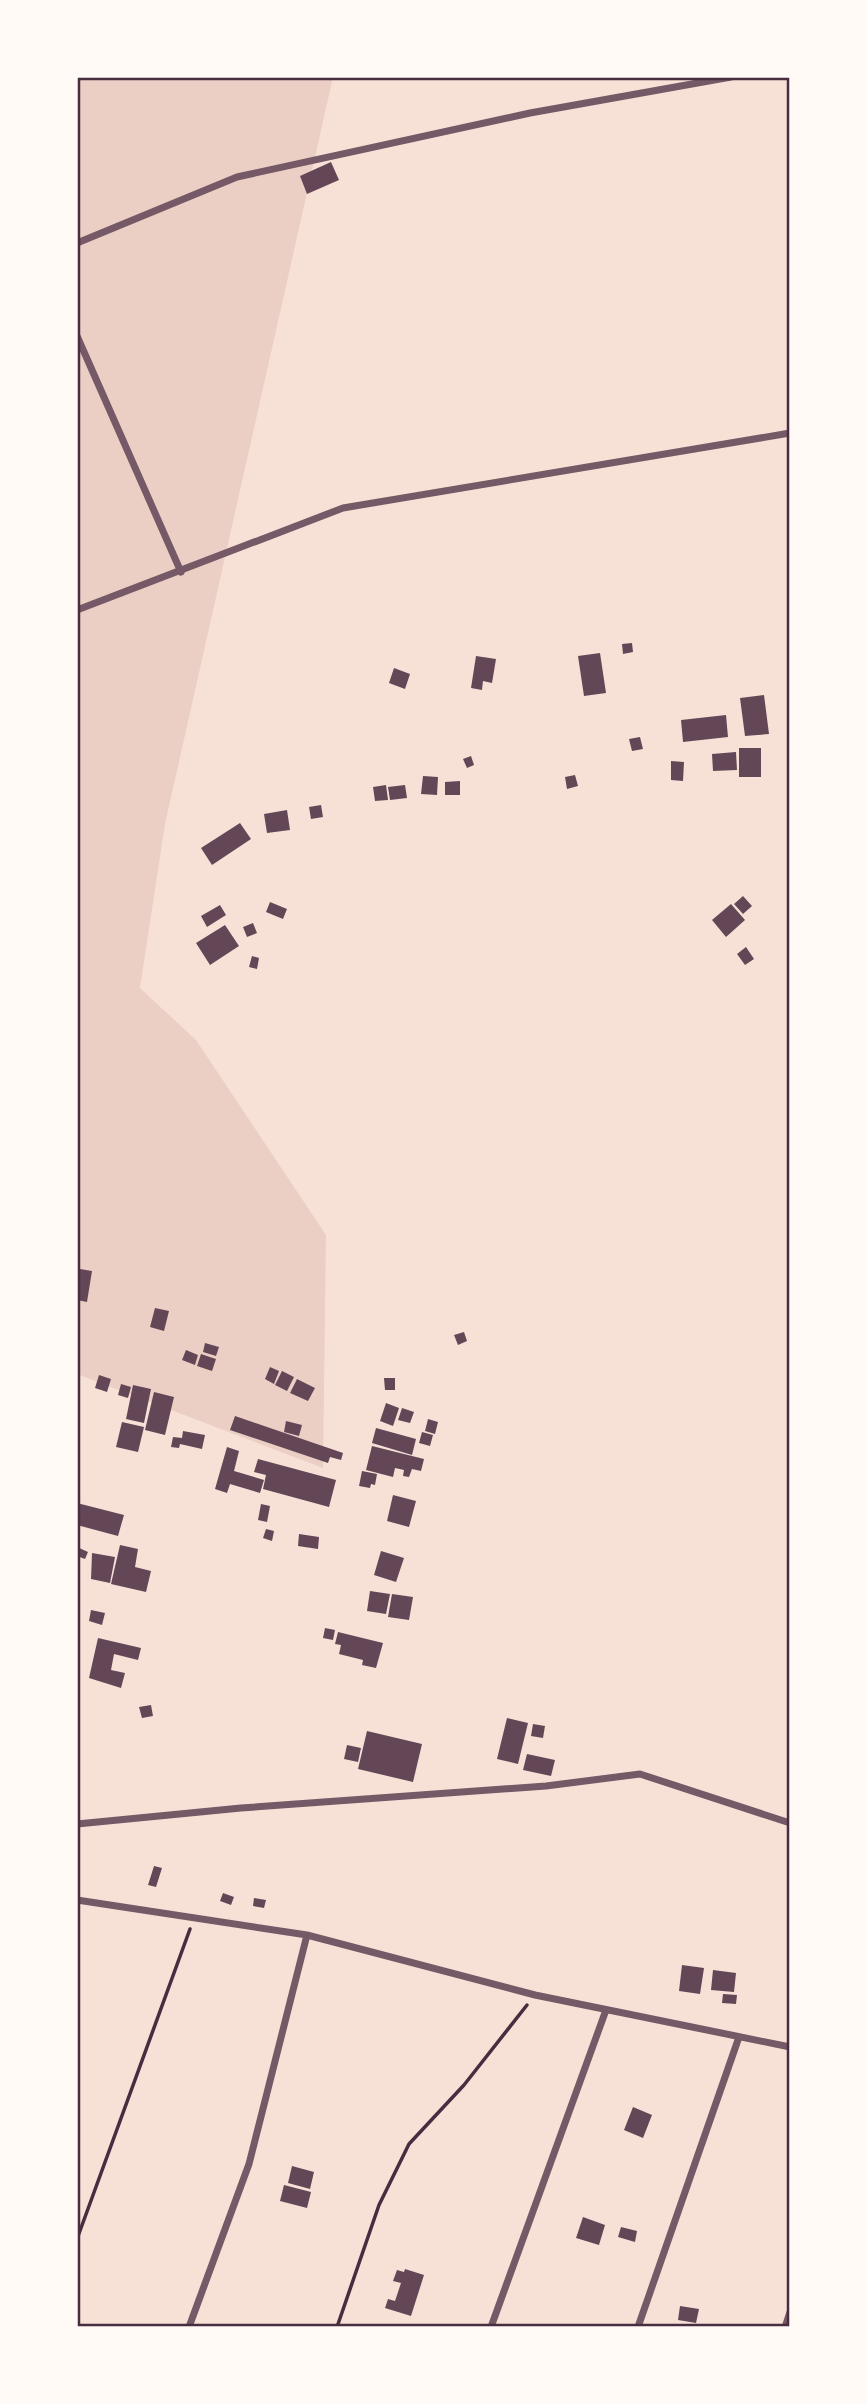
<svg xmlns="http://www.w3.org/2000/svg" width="867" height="2404" font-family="'Alegreya Sans',sans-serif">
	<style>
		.green { fill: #ebcfc5 }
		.building { fill: #644757 }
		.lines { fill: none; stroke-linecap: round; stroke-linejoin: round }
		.path { stroke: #4a2c40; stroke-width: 3.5 }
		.minor { stroke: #755966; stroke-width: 7 }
		.neatline { fill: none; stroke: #4a2c40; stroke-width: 2.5 }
	</style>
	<rect width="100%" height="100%" fill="#f7e1d7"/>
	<!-- green -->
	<path class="green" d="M 77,77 L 333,77 L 165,824 L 140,988 L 196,1040 L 326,1235 L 323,1468 L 77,1374 Z"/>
	<!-- building -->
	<path class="building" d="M 331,162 L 339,180 L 307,194 L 300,176 Z
		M 632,643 L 633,652 L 623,654 L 622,644 Z
		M 600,653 L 606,693 L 584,696 L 578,656 Z
		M 476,656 L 496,659 L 492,683 L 483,681 L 482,690 L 471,688 Z
		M 394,668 L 410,674 L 405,689 L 389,683 Z
		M 764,695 L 769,734 L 745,736 L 740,698 Z
		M 726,715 L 728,737 L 683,742 L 681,720 Z
		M 640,737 L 643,749 L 632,751 L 629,739 Z
		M 739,748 L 761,748 L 761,777 L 739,777 Z
		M 736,752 L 737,770 L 713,771 L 712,754 Z
		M 471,756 L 474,765 L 467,768 L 463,759 Z
		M 671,761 L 684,762 L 683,781 L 671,780 Z
		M 575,775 L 578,786 L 567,789 L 565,777 Z
		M 423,776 L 438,777 L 437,795 L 421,794 Z
		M 460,781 L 460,795 L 445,795 L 445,782 Z
		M 386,785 L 388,800 L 375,801 L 373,787 Z
		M 405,785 L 407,798 L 390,800 L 388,787 Z
		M 321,805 L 323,817 L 311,819 L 309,807 Z
		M 287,810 L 290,830 L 267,833 L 264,814 Z
		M 240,823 L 251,839 L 212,865 L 201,848 Z
		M 743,896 L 752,906 L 743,914 L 734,904 Z
		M 270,902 L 287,909 L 283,919 L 266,912 Z
		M 731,904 L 745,920 L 726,937 L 712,920 Z
		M 220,905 L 226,915 L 207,927 L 201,916 Z
		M 253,923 L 257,933 L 247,937 L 243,927 Z
		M 225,925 L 239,946 L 210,965 L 196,943 Z
		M 746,947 L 754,959 L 745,965 L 737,954 Z
		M 252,956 L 259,958 L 257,969 L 249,967 Z
		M 80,1269 L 92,1271 L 87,1302 L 77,1300 L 77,1274 Z
		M 155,1308 L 169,1311 L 164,1331 L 150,1327 Z
		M 464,1332 L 467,1341 L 458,1345 L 454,1335 Z
		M 205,1343 L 219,1347 L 216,1356 L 203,1352 Z
		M 186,1350 L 198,1355 L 195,1365 L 182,1360 Z
		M 201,1354 L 216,1359 L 212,1371 L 197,1366 Z
		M 270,1367 L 279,1371 L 274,1384 L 265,1379 Z
		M 282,1371 L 294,1377 L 287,1391 L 275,1385 Z
		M 99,1375 L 111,1379 L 107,1392 L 95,1388 Z
		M 384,1378 L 395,1378 L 395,1390 L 385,1390 Z
		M 297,1379 L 315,1388 L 308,1401 L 290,1393 Z
		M 121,1384 L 131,1387 L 128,1398 L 118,1395 Z
		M 133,1385 L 151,1389 L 144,1423 L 126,1419 Z
		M 154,1392 L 174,1397 L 165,1435 L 145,1430 Z
		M 386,1403 L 399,1408 L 393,1426 L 380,1421 Z
		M 402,1408 L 414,1412 L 410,1423 L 398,1420 Z
		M 235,1416 L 343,1453 L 341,1460 L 330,1457 L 328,1463 L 230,1430 Z
		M 428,1419 L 438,1422 L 435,1434 L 425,1431 Z
		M 286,1421 L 302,1425 L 299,1436 L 284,1432 Z
		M 122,1422 L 144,1427 L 138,1452 L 116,1447 Z
		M 376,1428 L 416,1439 L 412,1455 L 372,1443 Z
		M 183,1431 L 205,1435 L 202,1449 L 180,1444 L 179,1448 L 171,1447 L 173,1437 L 182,1438 Z
		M 422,1432 L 433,1435 L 430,1446 L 419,1443 Z
		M 372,1446 L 424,1459 L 421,1471 L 412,1469 L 409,1477 L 403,1476 L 404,1470 L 395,1468 L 393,1477 L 366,1470 Z
		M 227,1447 L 239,1451 L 234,1471 L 264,1480 L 260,1493 L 230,1484 L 227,1493 L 215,1489 Z
		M 258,1459 L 336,1480 L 329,1507 L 263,1489 L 266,1475 L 254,1472 Z
		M 362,1471 L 377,1474 L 375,1485 L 371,1484 L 370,1488 L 359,1486 Z
		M 393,1495 L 416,1501 L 409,1527 L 387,1521 Z
		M 77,1503 L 124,1515 L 118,1536 L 77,1525 Z
		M 261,1504 L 270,1506 L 267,1522 L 258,1520 Z
		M 266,1529 L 274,1531 L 272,1541 L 263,1538 Z
		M 299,1534 L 319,1537 L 318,1549 L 298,1546 Z
		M 120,1545 L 138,1549 L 135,1567 L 151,1571 L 146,1592 L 111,1584 Z
		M 77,1547 L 88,1552 L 85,1559 L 77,1556 Z
		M 381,1551 L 404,1558 L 396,1582 L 374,1575 Z
		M 92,1553 L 115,1557 L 110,1583 L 91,1579 Z
		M 370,1591 L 390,1594 L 386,1614 L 367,1611 Z
		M 392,1594 L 413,1597 L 409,1620 L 388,1617 Z
		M 91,1610 L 105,1613 L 102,1625 L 89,1621 Z
		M 325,1628 L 335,1630 L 333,1640 L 323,1638 Z
		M 338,1632 L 383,1643 L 376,1668 L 362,1665 L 363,1660 L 339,1654 L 341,1645 L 335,1644 Z
		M 98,1638 L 141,1648 L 138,1660 L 114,1654 L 111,1670 L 125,1673 L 121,1688 L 89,1678 Z
		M 151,1705 L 153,1716 L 142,1718 L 139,1707 Z
		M 507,1718 L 528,1723 L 518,1764 L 497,1759 Z
		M 533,1724 L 545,1726 L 543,1738 L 531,1736 Z
		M 367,1731 L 422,1744 L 413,1782 L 358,1769 Z
		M 347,1745 L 361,1748 L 358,1762 L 344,1759 Z
		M 527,1754 L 555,1760 L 551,1776 L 523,1770 Z
		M 154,1866 L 162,1868 L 156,1887 L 148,1885 Z
		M 223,1893 L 234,1897 L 231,1905 L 220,1901 Z
		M 254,1898 L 266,1900 L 264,1908 L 253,1906 Z
		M 682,1965 L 704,1968 L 700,1994 L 679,1991 Z
		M 713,1970 L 736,1973 L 734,1992 L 711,1990 Z
		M 723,1994 L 737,1995 L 736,2004 L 722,2003 Z
		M 633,2107 L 652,2115 L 643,2138 L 624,2130 Z
		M 292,2166 L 314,2172 L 310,2189 L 288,2183 Z
		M 284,2185 L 311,2192 L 307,2208 L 280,2201 Z
		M 583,2217 L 605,2225 L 599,2245 L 576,2238 Z
		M 621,2227 L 637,2231 L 635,2242 L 618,2237 Z
		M 405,2269 L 424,2275 L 411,2316 L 385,2308 L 388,2299 L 395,2301 L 401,2283 L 393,2281 L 397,2270 L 404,2272 Z
		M 680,2306 L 699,2309 L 696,2323 L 678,2320 Z"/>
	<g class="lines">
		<!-- path -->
		<path class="path" d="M 77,2239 L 190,1929
			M 337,2327 L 379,2205 L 409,2144 L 464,2085 L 527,2005"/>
		<!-- minor -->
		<path class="minor" d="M 77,243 L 237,177 L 530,113 L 731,77
			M 77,336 L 181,572
			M 77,610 L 343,508 L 790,433
			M 77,1824 L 241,1808 L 546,1786 L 640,1774 L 790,1823
			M 77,1900 L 307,1935 L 535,1995 L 790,2047
			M 189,2327 L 249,2164 L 307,1935
			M 491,2327 L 606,2010
			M 638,2327 L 739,2037
			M 785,2327 L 790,2312"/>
	</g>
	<!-- border -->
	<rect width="867" height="2404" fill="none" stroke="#fffaf5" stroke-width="158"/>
	<rect x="79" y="79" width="709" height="2246" class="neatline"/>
</svg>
